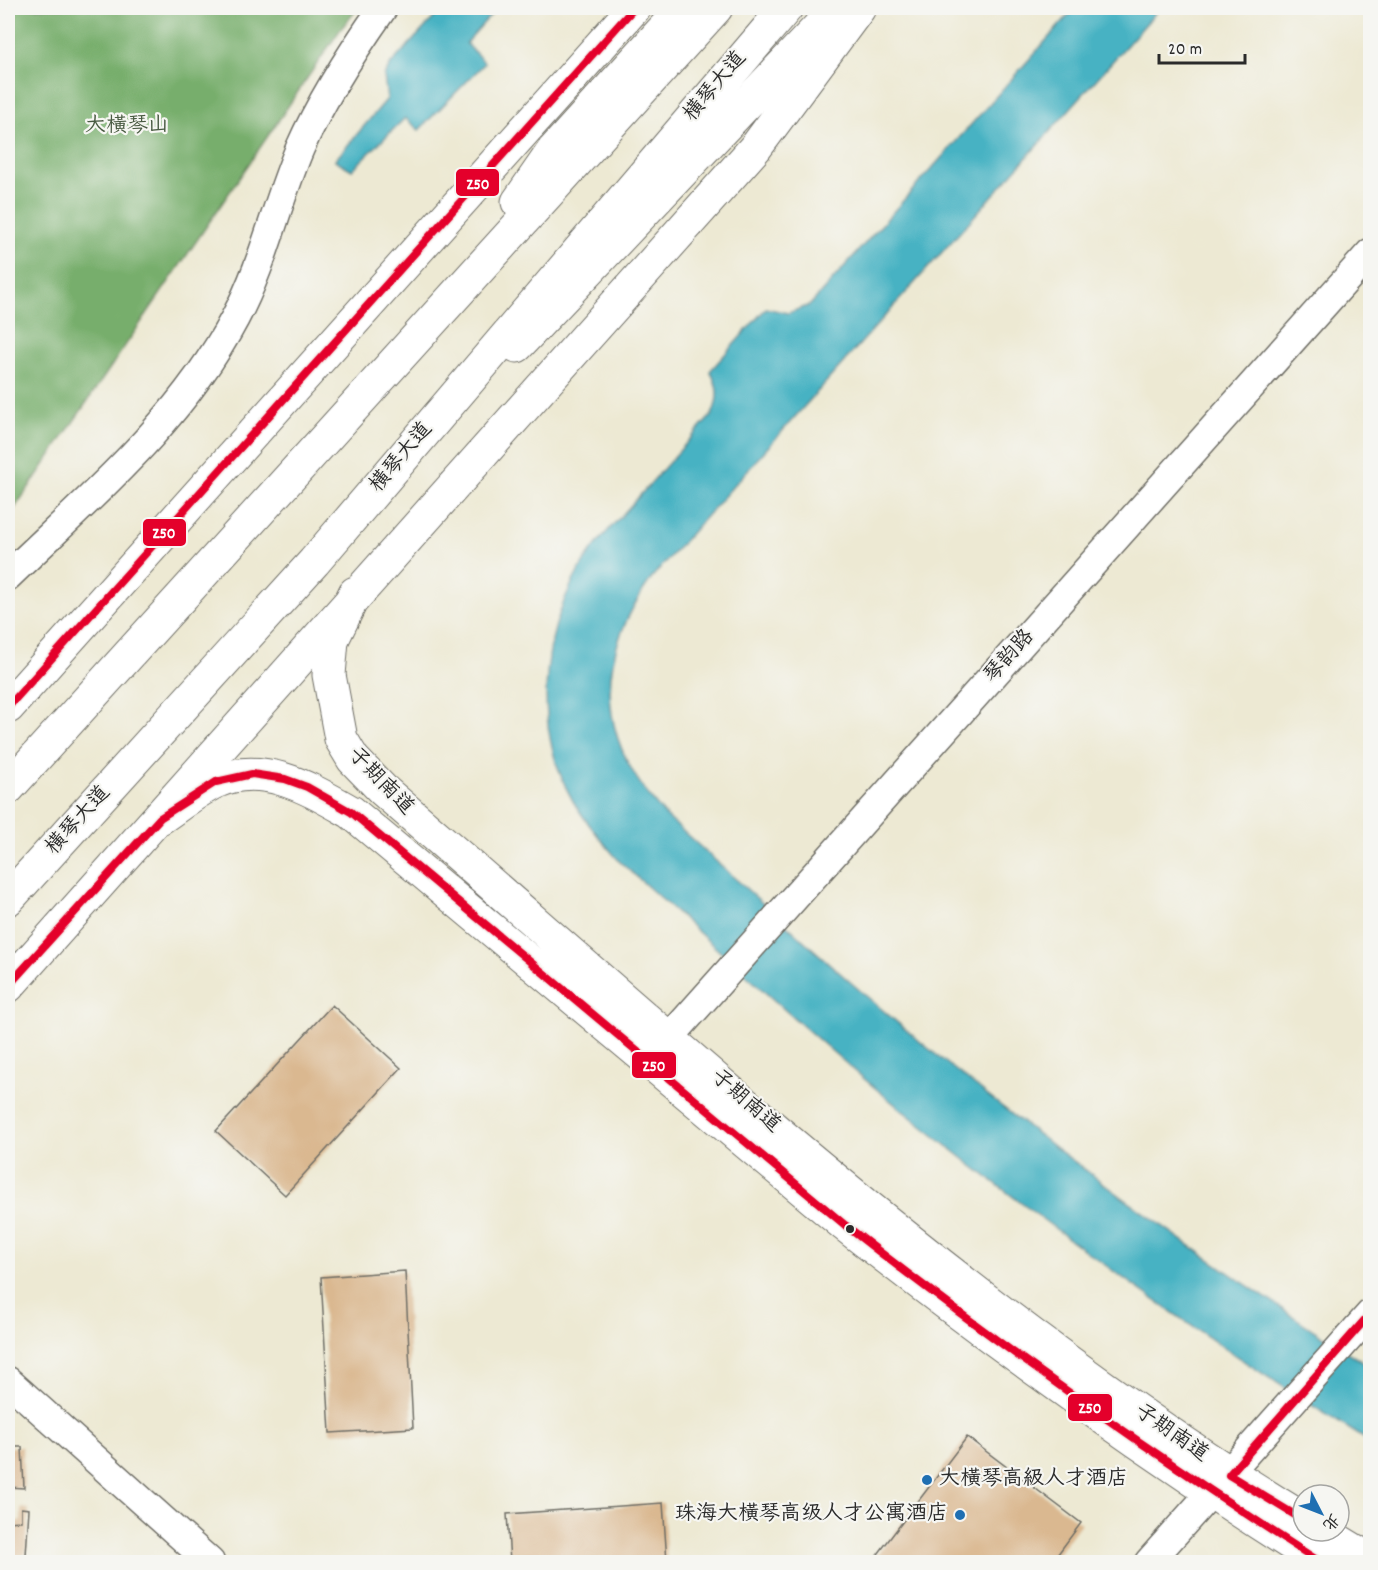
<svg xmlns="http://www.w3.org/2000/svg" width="1378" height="1570" font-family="Dekko,'LXGW WenKai TC',sans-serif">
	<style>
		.forest { fill: #77ae6c; stroke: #516c4c; stroke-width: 1.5 }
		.water { fill: #46b2c3; stroke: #386e77; stroke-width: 1.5 }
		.building { fill: #dab890 }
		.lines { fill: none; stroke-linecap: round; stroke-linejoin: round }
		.street-casing { stroke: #6f6e66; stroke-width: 31 }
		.secondary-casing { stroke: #6f6e66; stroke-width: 35 }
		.primary-casing { stroke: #6f6e66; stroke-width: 35 }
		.street { stroke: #fff; stroke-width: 28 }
		.secondary { stroke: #fff; stroke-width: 33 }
		.primary { stroke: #fff; stroke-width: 33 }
		.bus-1-casing { stroke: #f6f6f2; stroke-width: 12 }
		.bus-1 { stroke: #e4002b; stroke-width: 8 }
		.bus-dot { fill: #2b2b2b; stroke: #f6f6f2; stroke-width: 2 }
		.poi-dot { fill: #1f6fb2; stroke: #f6f6f2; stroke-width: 2 }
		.labels { text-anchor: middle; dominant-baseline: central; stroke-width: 4.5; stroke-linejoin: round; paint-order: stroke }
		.street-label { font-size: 21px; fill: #2b2b2b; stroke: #f6f6f2 }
		.park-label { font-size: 21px; fill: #4a5b43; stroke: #f6f6f2 }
		.poi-label { font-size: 21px; fill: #2b2b2b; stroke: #f6f6f2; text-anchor: start }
		.line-badge { stroke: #f6f6f2; stroke-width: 2 }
		.badge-label { font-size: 16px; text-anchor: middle; font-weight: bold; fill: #fff }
	</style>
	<rect width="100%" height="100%" fill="#f6f6f2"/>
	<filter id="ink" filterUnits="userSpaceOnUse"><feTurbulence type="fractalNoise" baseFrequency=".0167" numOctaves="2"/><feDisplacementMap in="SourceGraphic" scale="12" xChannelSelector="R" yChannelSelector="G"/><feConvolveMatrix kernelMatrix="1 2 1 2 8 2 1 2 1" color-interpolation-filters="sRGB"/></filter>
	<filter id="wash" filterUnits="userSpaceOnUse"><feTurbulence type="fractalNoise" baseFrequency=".008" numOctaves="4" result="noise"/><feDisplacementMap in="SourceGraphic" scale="24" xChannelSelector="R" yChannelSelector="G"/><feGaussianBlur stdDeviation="1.35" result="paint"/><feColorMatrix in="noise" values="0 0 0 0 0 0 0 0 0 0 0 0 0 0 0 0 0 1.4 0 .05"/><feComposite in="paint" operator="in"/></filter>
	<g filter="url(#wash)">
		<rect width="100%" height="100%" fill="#ede9d3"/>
		<!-- forest -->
		<path class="forest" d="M 8,8 L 358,8 L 340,30 L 8,518 Z"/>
		<!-- water -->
		<path class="water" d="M 443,8 L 497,8 L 466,43 L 485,63 L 419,130 L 405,118 L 352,170 L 335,160 L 387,99 L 384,76 L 391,64 Z
			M 1075,8 L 1160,8 L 653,576 C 592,660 596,740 666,816 C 758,898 848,984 944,1061 C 1081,1171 1223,1272 1370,1367 L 1370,1442 C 1208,1342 1052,1231 903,1111 C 806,1032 714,945 620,862 C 603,842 586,823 573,801 C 533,731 540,638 579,570 C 593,545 614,524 633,503 C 659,474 685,444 712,415 C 719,399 719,386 710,371 L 766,308 L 788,313 L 810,305 Z"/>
		<g id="blocks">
			<!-- building -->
			<path class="building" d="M 332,1005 L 401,1068 L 285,1195 L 216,1131 Z
				M 405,1271 L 413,1428 L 330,1433 L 321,1277 Z
				M 967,1437 L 1081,1523 L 1052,1562 L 872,1562 Z
				M 8,1447 L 22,1447 L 24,1488 L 8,1487 Z
				M 663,1503 L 667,1562 L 510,1562 L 507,1514 Z
				M 21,1508 L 29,1509 L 26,1555 L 8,1557 L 8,1522 L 21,1521 Z"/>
		</g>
	</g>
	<g filter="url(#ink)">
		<use href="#blocks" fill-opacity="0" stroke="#6f6e66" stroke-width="1.5"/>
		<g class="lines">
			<!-- street casing -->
			<g class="street-casing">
				<path id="street" d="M 8,576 C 91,496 180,422 235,318 C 264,264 276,204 300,148 C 322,98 352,52 383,8
					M 654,1055 L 1370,253
					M 8,1381 L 210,1562
					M 1149,1562 L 1370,1314"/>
			</g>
			<!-- secondary casing -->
			<g class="secondary-casing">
				<path id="secondary" d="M 517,346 L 837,8
					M 355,593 L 332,640 L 329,675 L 341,739 L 353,759 L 383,790 C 679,1045 968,1316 1303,1519
					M 8,707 L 634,8
					M 160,818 C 178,806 196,791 215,782 C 263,760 310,789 351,812 L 845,1225 C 997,1345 1156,1459 1320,1562
					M 8,986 L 756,147 L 859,8
					M 1322,1531 L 1370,1560"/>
			</g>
			<!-- primary casing -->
			<g class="primary-casing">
				<path id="primary" d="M 518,202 L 554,150 L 683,8
					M 8,788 L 716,8
					M 8,899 L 314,562 L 786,8"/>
			</g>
			<!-- street -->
			<use href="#street" class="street"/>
			<!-- secondary -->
			<use href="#secondary" class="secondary"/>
			<!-- primary -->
			<use href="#primary" class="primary"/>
			<!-- bus-1 casing -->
			<g class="bus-1-casing">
				<path id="bus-1" d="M 8,707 L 634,8
					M 8,986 L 160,818 L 216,782 L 252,774 L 285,779 L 307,787 L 351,812 L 845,1225 C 998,1345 1156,1457 1320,1562
					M 1295,1515 L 1229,1475 L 1370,1314"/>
			</g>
			<!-- bus-1 -->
			<use href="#bus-1" class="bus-1"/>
		</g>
	</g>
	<!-- markers -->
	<circle class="bus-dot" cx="850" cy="1229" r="5"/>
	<g class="poi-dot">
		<circle cx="927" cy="1480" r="6"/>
		<circle cx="960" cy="1515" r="6"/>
	</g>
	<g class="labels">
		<!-- street labels -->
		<g class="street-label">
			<text transform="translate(716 87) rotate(-50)">横琴大道</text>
			<text transform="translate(402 458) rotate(-50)">横琴大道</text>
			<text transform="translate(1010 657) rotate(-48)">琴韵路</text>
			<text transform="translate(380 782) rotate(46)">子期南道</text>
			<text transform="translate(79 821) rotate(-48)">横琴大道</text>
			<text transform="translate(745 1102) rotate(41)">子期南道</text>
			<text transform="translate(1171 1434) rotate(35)">子期南道</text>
		</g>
		<!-- park labels -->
		<g class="park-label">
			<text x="127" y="127">大橫琴山</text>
		</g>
		<!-- poi labels -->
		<g class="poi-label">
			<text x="939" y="1480">大橫琴高級人才酒店</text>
			<text x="948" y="1515" text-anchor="end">珠海大横琴高级人才公寓酒店</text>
		</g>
	</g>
	<g class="line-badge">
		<rect x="455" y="168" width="45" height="29" rx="6" fill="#e4002b"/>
		<rect x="142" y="518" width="45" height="29" rx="6" fill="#e4002b"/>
		<rect x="631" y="1051" width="46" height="28" rx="6" fill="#e4002b"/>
		<rect x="1067" y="1393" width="46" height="29" rx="6" fill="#e4002b"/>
	</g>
	<g class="badge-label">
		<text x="478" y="189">Z50</text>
		<text x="164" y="538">Z50</text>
		<text x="654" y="1071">Z50</text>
		<text x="1090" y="1413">Z50</text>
	</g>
	<!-- margin -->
	<rect width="1378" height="1570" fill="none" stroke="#f6f6f2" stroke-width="30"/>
	<!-- north arrow -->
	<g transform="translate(1321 1513) rotate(132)"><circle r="28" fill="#f6f6f2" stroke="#a5a5a2" stroke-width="1.5"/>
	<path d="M0-4.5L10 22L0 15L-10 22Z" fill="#1f6fb2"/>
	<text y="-9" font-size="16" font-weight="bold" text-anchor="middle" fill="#2b2b2b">北</text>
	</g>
	<!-- scale -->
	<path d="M1159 54v9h86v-9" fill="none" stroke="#2b2b2b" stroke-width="3"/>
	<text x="1168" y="54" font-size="18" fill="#2b2b2b" stroke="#f6f6f2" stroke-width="4.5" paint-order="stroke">20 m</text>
</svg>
